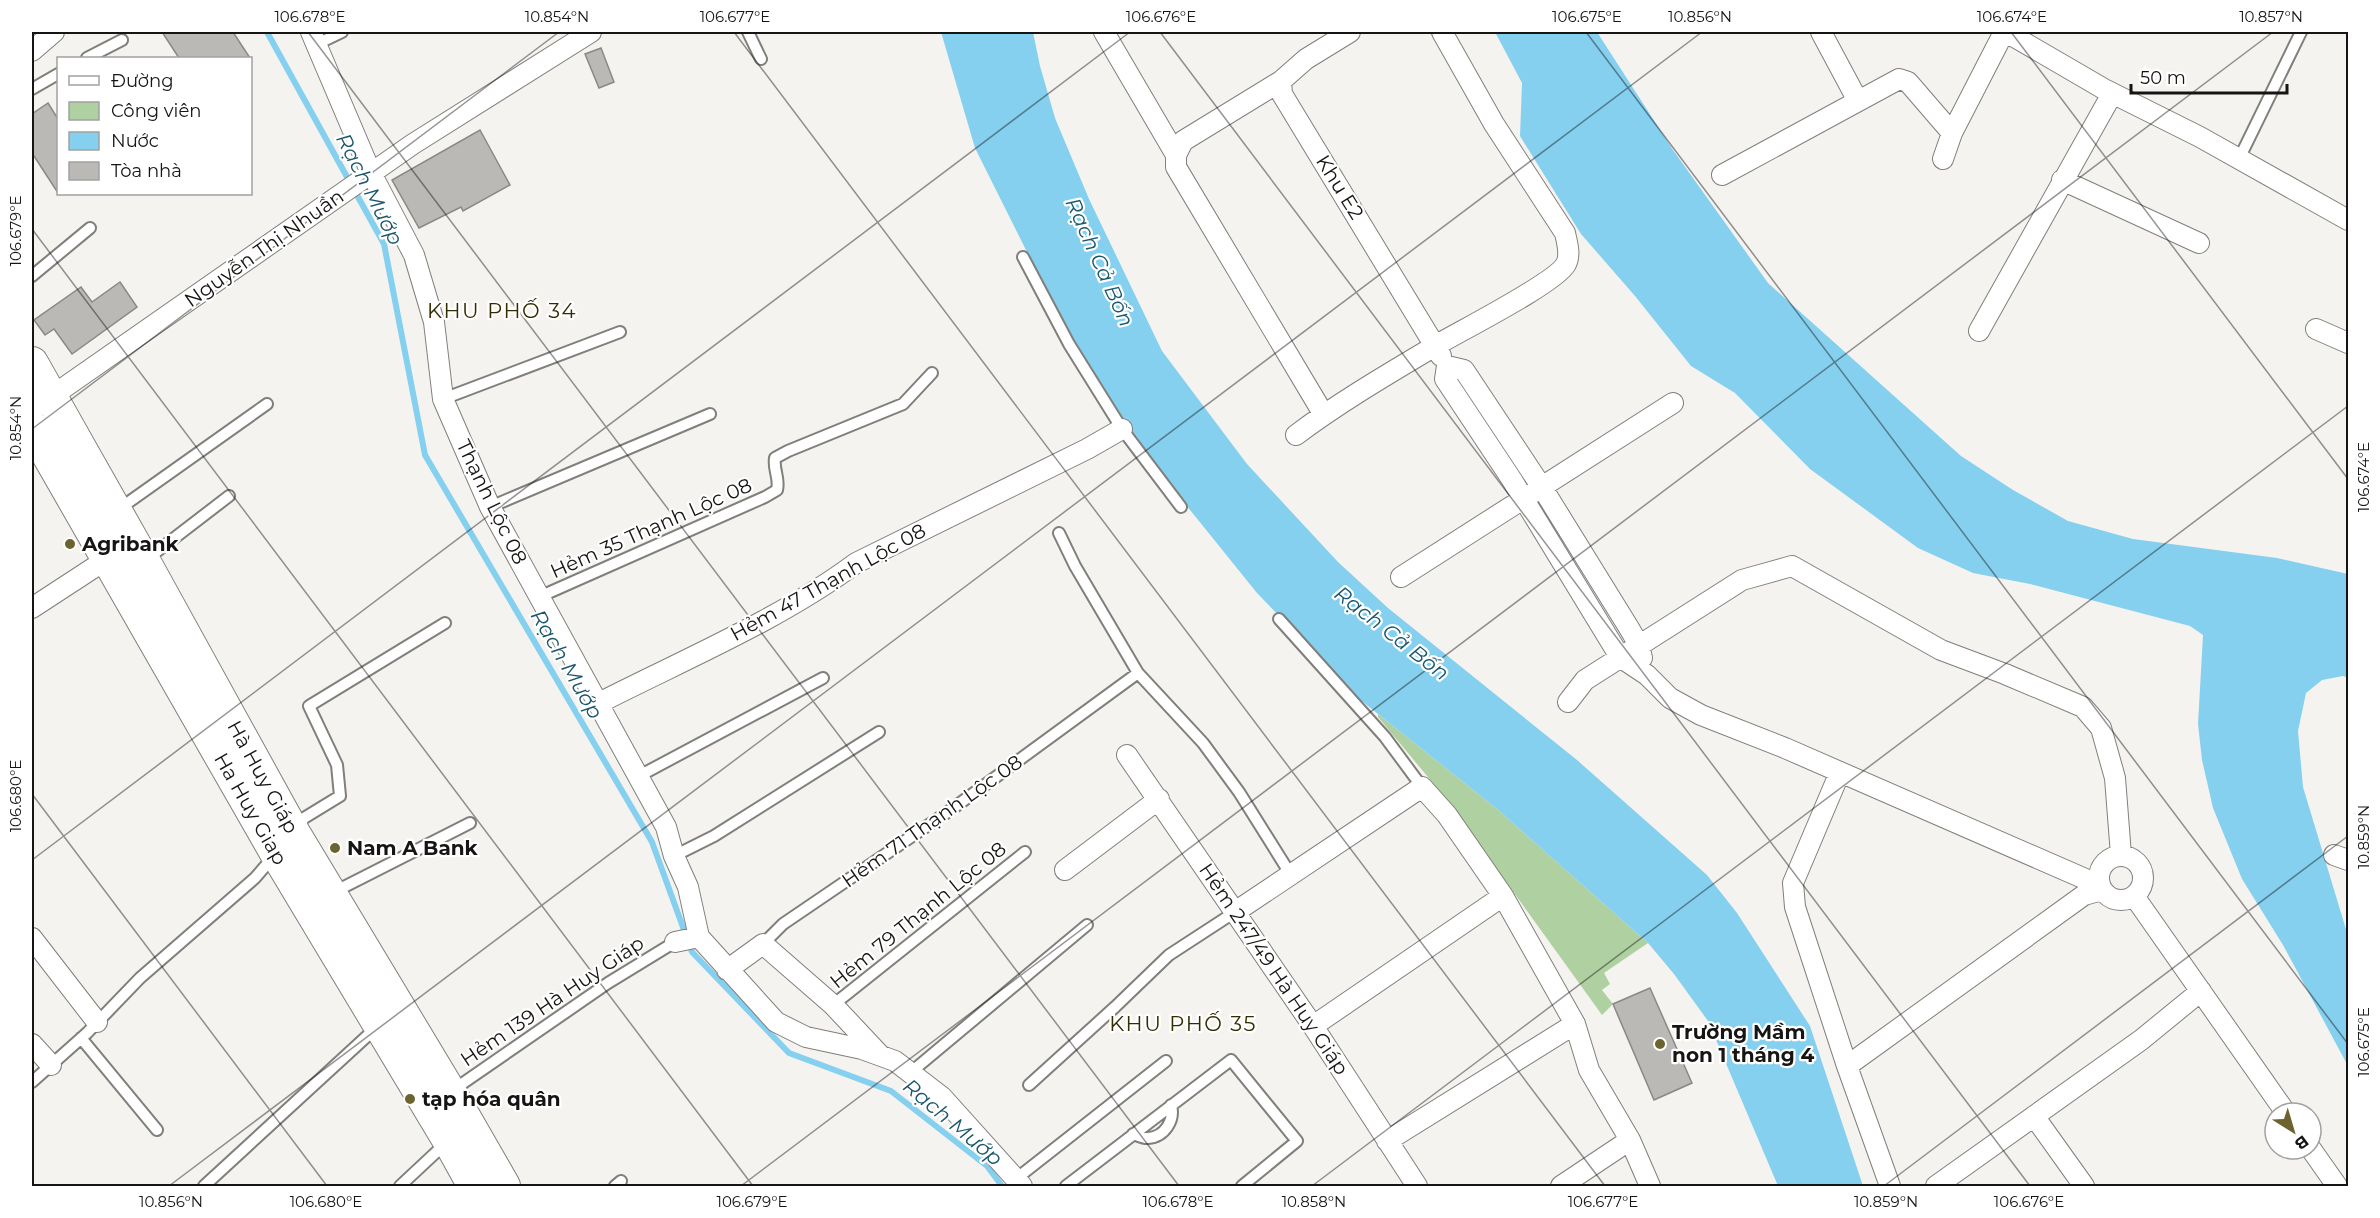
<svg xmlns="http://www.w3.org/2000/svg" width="2380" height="1218" font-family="Montserrat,sans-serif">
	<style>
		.green { fill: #afd1a1 }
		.water { fill: #85d0ef }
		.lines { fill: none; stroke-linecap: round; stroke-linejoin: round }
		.stream { stroke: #85d0ef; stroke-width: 6 }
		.building { fill: #bbb9b6; stroke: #8a8884; stroke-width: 1.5 }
		.lane-casing { stroke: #817f7b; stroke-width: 14 }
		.street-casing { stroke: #817f7b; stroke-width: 22 }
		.primary-casing { stroke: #817f7b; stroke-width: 34 }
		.lane { stroke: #fff; stroke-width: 10 }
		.street { stroke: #fff; stroke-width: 20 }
		.primary { stroke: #fff; stroke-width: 32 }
		.ticks { fill: none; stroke: #161514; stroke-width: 1.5; stroke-opacity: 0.45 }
		.poi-dot { fill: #6b6431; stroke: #fff; stroke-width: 2 }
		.labels { text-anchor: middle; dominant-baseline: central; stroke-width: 4.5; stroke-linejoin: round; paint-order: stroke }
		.street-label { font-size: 20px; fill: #161514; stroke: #fff }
		.poi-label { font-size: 20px; font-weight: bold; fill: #161514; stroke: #fff; text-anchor: start }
		.water-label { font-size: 21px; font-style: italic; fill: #1b576d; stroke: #fff }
		.neighbourhood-label { font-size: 21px; letter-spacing: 1.5px; fill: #322d01; stroke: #fff }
		.neatline { fill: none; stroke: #161514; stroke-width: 2 }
		.ticks-label { font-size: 15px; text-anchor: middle; fill: #161514 }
	</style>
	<rect width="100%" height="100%" fill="#f5f3ef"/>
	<!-- green -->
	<path class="green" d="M 1378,714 L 1497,809 L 1648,943 L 1604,973 L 1610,984 L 1602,990 L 1613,1004 L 1602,1015 L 1447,800 L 1378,717 Z"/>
	<!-- water -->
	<path class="water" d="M 941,32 L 1033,32 L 1040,66 L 1055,118 L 1089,199 L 1162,351 L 1247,464 L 1338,562 L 1388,608 L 1577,760 L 1707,875 L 1737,913 L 1810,1026 L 1863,1186 L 1778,1186 L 1708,1021 L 1674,974 L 1648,943 L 1497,809 L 1358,698 L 1257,593 L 1124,428 L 1074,346 L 975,148 Z
		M 1495,32 L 1597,32 L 1673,150 L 1768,283 L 1961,456 L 2013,490 L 2068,521 L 2133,539 L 2277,558 L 2348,574 L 2348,678 L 2343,676 L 2322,680 L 2306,693 L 2298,731 L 2303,787 L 2348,936 L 2348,1066 L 2283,945 L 2242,879 L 2213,808 L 2202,760 L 2198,724 L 2203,635 L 2190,626 L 2030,584 L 1973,573 L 1918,548 L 1810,469 L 1735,393 L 1691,366 L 1635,296 L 1581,234 L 1520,136 L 1522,83 Z"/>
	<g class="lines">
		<!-- stream -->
		<path class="stream" d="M 267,32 L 384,244 L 425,455 L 652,842 L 692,952 L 789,1053 L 891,1091 L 987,1166 L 1002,1186"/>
	</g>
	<!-- building -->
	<path class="building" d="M 162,32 L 233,32 L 250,58 L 179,58 Z
		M 601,48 L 614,82 L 599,88 L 585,54 Z
		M 48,103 L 58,119 L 58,193 L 32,153 L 32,114 Z
		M 480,130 L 510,185 L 463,211 L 461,207 L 419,228 L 392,180 Z
		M 120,282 L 137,307 L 72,354 L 54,329 L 45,335 L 34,320 L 81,287 L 92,302 Z
		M 1650,988 L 1692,1083 L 1654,1100 L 1613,1004 Z"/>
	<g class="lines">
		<!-- lane casing -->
		<g class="lane-casing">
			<path id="lane" d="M 748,32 L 761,59
				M 317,44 L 342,32
				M 87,58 L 122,40
				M 32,89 L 58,74
				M 2239,159 L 2301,32
				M 1023,257 L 1069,344 L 1122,429 L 1181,507
				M 32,276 L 90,228
				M 443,399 L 620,332
				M 490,507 L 710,414
				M 119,509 L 267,404
				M 1059,533 L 1075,566 L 1138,673 L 1203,743 L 1239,792 L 1291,875
				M 147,559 L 229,496
				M 539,597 L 765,497 L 777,490 C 780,478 773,470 775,458 L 788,451 L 903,404 L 932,373
				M 1279,619 L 1385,737 L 1422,787
				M 639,776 L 823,678
				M 296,831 L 304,818 L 340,796 L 337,765 L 309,706 L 445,623
				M 674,856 L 714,836 L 879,732
				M 332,893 L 470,823
				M 763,944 L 783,924 L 952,809 L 1138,673
				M 833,1005 L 1025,852
				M 81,1038 L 157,1130
				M 910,1073 L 1087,925
				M 32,1082 L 87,1033 L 140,978 L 255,878 L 274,856
				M 1029,1085 L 1115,1007 L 1169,955 L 1235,912
				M 453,1090 L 608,983 L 675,942
				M 1133,1134 C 1137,1135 1144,1139 1148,1138 C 1165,1137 1175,1120 1171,1105
				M 1017,1178 L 1166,1061
				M 204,1186 L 377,1027
				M 400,1186 L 446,1143
				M 615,1186 L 621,1181
				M 1066,1186 L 1231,1060 L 1297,1141 L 1242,1186"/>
		</g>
		<!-- street casing -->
		<g class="street-casing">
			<path id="street" d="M 311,32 L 371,173 L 414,255 L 434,322 L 443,399 L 490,507 L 666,827 L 674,856 L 688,887 L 699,937 L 776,1022 L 806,1037 L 862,1049 L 895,1061 L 942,1097 L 1022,1186
				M 1104,32 L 1176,155
				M 1350,32 L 1306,59 L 1281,81 L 1282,94 L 1441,356
				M 1821,32 L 1858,101
				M 2006,32 L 2104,89 L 2200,137 L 2348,220
				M 32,51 L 54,32
				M 1281,81 L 1183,141 L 1176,155 L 1176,167 L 1324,415
				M 1943,159 L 1952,133 L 2004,32
				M 1722,175 L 1899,79 L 1908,82 L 1952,133
				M 2062,180 L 2199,243
				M 2316,329 L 2348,343
				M 1979,331 L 2112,94
				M 1447,366 L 1445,379 L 1512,480 L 1620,657 L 1647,675 L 1670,698 L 1701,715 L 1785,748 L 2099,885
				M 1447,366 L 1464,370 L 1543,489 L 1629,628 L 1639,645 L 1642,658
				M 32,410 L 413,144 L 591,32
				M 1296,435 C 1340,402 1388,374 1435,346 C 1458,332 1556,283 1566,264 C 1571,254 1567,243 1565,233 L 1494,124 L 1442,32
				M 1401,577 L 1673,403
				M 32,608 L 107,559
				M 1568,702 L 1585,680 L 1742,580 L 1792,566 L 1941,650 L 2005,674 L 2083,707 L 2101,728 L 2115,778 L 2121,855
				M 599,703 C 683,660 781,619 856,563 L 1087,449 L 1122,429
				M 1127,755 L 1313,1026 L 1417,1186
				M 1840,772 L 1793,883 L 1795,907 L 1847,1066 L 1890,1186
				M 2334,855 L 2348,860
				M2099 878a22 22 0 1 1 44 0a22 22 0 1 1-44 0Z
				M 1065,870 L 1159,799
				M 2134,896 L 2286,1113
				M 1235,912 L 1422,787 L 1447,815 L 1503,896 L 1575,1024 L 1589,1070 L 1630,1140 L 1650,1186
				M 32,938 L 97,1022
				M 675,942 L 699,937
				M 727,970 L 763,944 L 833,1005 L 880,1055
				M 1313,1026 L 1503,896
				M 32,1044 L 51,1065
				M 1847,1066 L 2084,895 L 2102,890
				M 2034,1116 L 2084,1186
				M 1387,1141 L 1575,1024
				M 2311,1149 L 2337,1186
				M 1561,1186 L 1630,1140
				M 1936,1186 L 2141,1040 L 2201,991"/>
		</g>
		<!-- primary casing -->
		<g class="primary-casing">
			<g id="primary">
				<path id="s1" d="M 32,363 L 144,561 L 294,833 L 450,1092 L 504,1186"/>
				<path id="s2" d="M 32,427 L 276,853 L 449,1141 L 474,1186"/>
			</g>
		</g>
		<!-- lane -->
		<use href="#lane" class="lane"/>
		<!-- street -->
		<use href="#street" class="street"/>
		<!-- primary -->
		<use href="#primary" class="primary"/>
	</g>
	<!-- ticks -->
	<path class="ticks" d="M 308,32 L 1179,1186M 734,32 L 1605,1186M 1160,32 L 2030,1186M 1586,32 L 2348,1044M 2011,32 L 2348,479M 32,229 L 753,1186M 32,429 L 559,32M 32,794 L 327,1186M 32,860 L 1130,32M 169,1186 L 1702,32M 741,1186 L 2273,32M 1312,1186 L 2348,406M 1884,1186 L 2348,836"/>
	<!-- markers -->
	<g class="poi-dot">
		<circle cx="70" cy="544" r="6"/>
		<circle cx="335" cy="848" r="6"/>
		<circle cx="1660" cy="1044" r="6"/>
		<circle cx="410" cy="1099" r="6"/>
	</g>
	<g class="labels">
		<!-- street labels -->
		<g class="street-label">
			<text transform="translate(1340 187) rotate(58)">Khu E2</text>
			<text transform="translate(264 248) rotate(-35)">Nguyễn Thị Nhuần</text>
			<text transform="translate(492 502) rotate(64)">Thạnh Lộc 08</text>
			<text transform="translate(651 528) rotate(-24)">Hẻm 35 Thạnh Lộc 08</text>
			<text transform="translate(828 582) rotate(-29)">Hẻm 47 Thạnh Lộc 08</text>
			<text stroke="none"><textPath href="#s1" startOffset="474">Hà Huy Giáp</textPath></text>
			<text stroke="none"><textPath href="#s2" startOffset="440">Ha Huy Giap</textPath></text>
			<text transform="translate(932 821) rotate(-35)">Hẻm 71 Thạnh Lộc 08</text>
			<text transform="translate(918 915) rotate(-39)">Hẻm 79 Thạnh Lộc 08</text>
			<text transform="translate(1274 969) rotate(56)">Hẻm 247/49 Hà Huy Giáp</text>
			<text transform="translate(552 1001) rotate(-34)">Hẻm 139 Hà Huy Giáp</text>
		</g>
		<!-- poi labels -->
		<g class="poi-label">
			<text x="82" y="544">Agribank</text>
			<text x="347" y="848">Nam A Bank</text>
			<text x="1672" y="1032">Trường Mầm<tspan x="1672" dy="23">non 1 tháng 4</tspan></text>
			<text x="422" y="1099">tạp hóa quân</text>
		</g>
		<!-- water labels -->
		<g class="water-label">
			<text transform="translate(370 189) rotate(63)">Rạch Mướp</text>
			<text transform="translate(1100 262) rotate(66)">Rạch Cả Bốn</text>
			<text transform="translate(1392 633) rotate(38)">Rạch Cả Bốn</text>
			<text transform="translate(567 664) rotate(60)">Rạch Mướp</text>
			<text transform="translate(953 1122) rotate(40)">Rạch Mướp</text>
		</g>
		<!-- neighbourhood labels -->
		<g class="neighbourhood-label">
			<text x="502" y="310">KHU PHỐ 34</text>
			<text x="1183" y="1023">KHU PHỐ 35</text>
		</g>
	</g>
	<!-- border -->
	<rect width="2380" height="1218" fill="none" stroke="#ffffff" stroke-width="66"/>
	<!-- legend -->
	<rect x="57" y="57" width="195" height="138" fill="#ffffff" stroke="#a2a1a1" stroke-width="1.5"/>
	<rect x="69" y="76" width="30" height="9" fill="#ffffff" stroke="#a2a1a1" stroke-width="1.5"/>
	<text x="111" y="87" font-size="18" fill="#161514">Đường</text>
	<rect x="69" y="102" width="30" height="18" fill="#afd1a1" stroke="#a2a1a1" stroke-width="1.5"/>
	<text x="111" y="117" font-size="18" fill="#161514">Công viên</text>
	<rect x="69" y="132" width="30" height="18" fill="#85d0ef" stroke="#a2a1a1" stroke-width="1.5"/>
	<text x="111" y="147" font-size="18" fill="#161514">Nước</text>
	<rect x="69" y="162" width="30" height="18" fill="#bbb9b6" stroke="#a2a1a1" stroke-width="1.5"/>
	<text x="111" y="177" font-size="18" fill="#161514">Tòa nhà</text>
	<!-- north arrow -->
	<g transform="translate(2293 1131) rotate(143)"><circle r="28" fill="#ffffff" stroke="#a2a1a1" stroke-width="1.5"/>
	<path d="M0-4.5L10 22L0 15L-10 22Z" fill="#6b6431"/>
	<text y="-9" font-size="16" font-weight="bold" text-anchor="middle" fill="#161514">B</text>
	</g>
	<!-- scale -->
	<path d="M2131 84v9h156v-9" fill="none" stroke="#161514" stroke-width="3"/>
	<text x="2140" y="84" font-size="18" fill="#161514" stroke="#ffffff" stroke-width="4.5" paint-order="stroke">50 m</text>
	<rect x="33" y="33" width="2314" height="1152" class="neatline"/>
	<g class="ticks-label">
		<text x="310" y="22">106.678°E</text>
		<text x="557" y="22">10.854°N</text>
		<text x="735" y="22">106.677°E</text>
		<text x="1161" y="22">106.676°E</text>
		<text x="1587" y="22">106.675°E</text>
		<text x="1700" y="22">10.856°N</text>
		<text x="2012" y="22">106.674°E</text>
		<text x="2271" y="22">10.857°N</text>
		<text transform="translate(16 231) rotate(-90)" y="5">106.679°E</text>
		<text transform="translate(16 428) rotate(-90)" y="5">10.854°N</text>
		<text transform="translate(2364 477) rotate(-90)" y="5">106.674°E</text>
		<text transform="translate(16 796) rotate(-90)" y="5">106.680°E</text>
		<text transform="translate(2364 837) rotate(-90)" y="5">10.859°N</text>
		<text transform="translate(2364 1042) rotate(-90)" y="5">106.675°E</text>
		<text x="171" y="1207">10.856°N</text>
		<text x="326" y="1207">106.680°E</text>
		<text x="752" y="1207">106.679°E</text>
		<text x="1178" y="1207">106.678°E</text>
		<text x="1314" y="1207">10.858°N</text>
		<text x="1603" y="1207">106.677°E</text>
		<text x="1886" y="1207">10.859°N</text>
		<text x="2029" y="1207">106.676°E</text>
	</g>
</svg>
